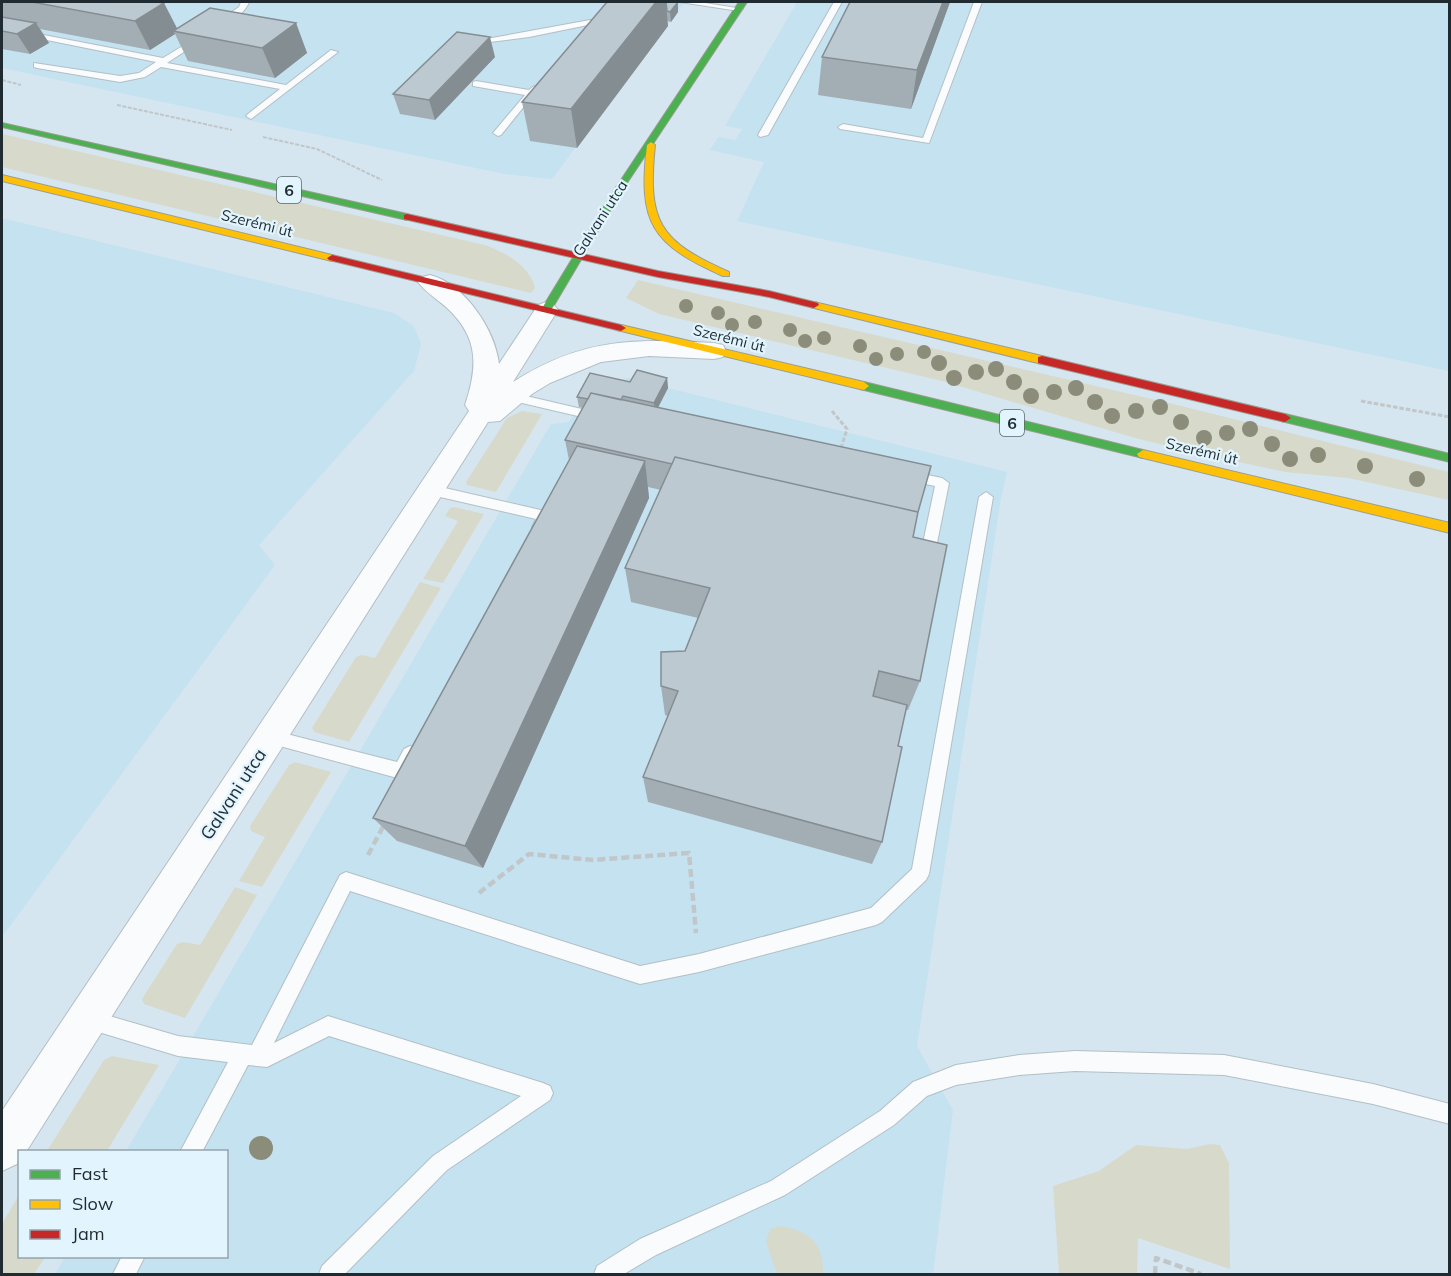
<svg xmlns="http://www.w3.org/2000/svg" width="1451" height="1276" font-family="Mulish,sans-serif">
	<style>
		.built { fill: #c5e2f1 }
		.green { fill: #d7d9cb }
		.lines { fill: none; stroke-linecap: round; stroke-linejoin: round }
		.lane-casing { stroke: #b2bfc6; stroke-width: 2 }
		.street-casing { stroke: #b2bfc6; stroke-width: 2 }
		.fast-casing { stroke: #9a9e92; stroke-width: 2 }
		.slow-casing { stroke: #9a9e92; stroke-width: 2 }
		.jam-casing { stroke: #9a9e92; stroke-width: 2 }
		.path-far2 { stroke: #c1c6c9; stroke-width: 2; stroke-dasharray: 4 1.5; stroke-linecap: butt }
		.path-far1 { stroke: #c1c6c9; stroke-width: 3; stroke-dasharray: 4.5 2; stroke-linecap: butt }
		.path { stroke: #c1c6c9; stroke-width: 4.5; stroke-dasharray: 8 4; stroke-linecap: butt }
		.lane { fill: #f9fbfd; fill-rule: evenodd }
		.street { fill: #f9fbfd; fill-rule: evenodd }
		.fast { fill: #4caf50; fill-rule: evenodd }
		.slow { fill: #ffc107; fill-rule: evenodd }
		.jam { fill: #c62828; fill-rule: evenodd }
		.tree { fill: #8b8c79 }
		.wall { fill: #a3adb4 }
		.shaded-wall { fill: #848d92 }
		.building { fill: #bdc9d1; stroke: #848d92; stroke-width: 1.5 }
		.labels { text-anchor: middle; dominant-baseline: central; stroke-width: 4.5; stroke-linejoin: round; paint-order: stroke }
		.far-street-label { font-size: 15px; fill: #1f2b31; stroke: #e2f5fe }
		.shield { fill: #e2f5fe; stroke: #5a686e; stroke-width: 1.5 }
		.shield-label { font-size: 16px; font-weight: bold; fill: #1f2b31 }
		.street-label { font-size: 18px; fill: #1f2b31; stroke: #e2f5fe }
	</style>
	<rect width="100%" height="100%" fill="#d6e6f0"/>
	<!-- built -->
	<path class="built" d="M 2,2 L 685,2 L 552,179 L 504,174 L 2,68 Z
		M 797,2 L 1449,2 L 1449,371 L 737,221 L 764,162 L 710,150 L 718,137 L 735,140 L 742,129 L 725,126 Z
		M 2,218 L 394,313 L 414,326 L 421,344 L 414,371 L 259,545 L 275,565 L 2,937 Z
		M 628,378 L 1007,472 L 1001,498 L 917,1046 L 953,1110 L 933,1274 L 55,1274 L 65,1257 L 226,1256 L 226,1152 L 126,1151 L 551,424 L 569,422 L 591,384 Z"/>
	<!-- green -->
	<path class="green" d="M 2,134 L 485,245 C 505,252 530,266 535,288 L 531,293 L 2,167 Z
		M 638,280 L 1169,403 L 1449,472 L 1449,500 L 1348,478 L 1285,472 L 1188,451 L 1135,438 L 942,381 L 659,314 L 626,298 Z
		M 522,411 L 542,414 L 496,492 L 467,485 L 466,482 L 507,418 Z
		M 454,507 L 484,514 L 443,583 L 423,579 L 458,521 L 445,516 L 450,508 Z
		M 420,582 L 441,588 L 349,742 L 314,732 L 312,728 L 356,657 L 362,655 L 375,658 Z
		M 295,762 L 331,772 L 262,887 L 239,881 L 265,837 L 251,831 L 250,826 L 289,765 Z
		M 235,887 L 257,895 L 185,1018 L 144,1004 L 142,999 L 177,944 L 183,942 L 200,945 Z
		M 112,1056 L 159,1065 L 107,1151 L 47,1151 L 104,1060 Z
		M 1210,1144 L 1220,1145 L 1229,1163 L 1230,1269 L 1138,1238 L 1137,1274 L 1059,1274 L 1053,1186 L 1099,1171 L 1136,1145 L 1187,1149 Z
		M 19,1195 L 20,1256 L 45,1257 L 34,1274 L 2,1274 L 2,1224 Z
		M 781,1226 C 810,1231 824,1244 823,1274 L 777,1274 L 766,1242 L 770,1229 Z"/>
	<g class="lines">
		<!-- lane casing -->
		<g class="lane-casing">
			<path id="lane" d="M 241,2 L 249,2 C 246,12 229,25 218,25 L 218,21 L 239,7 Z
				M 680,2 L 699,2 L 743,9 L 739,11 Z
				M 834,2 L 842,2 L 768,135 L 760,137 L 758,135 Z
				M 974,2 L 982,2 L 929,143 L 840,129 L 838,127 L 843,124 L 923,138 Z
				M 590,20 L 594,22 L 593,24 L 529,37 L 474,44 L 470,42 Z
				M 2,27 L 163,58 L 199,36 L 202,36 L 202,40 L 167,63 L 286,85 L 331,50 L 338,52 L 251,119 L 246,116 L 248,114 L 280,89 L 161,67 L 145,77 L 120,82 L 37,68 L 34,67 L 34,63 L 120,76 L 139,73 L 156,62 L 2,31 Z
				M 476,81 L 529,90 L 534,86 L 538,89 L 501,135 L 498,136 L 493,133 L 525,95 L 473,86 L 473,82 Z
				M 509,392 L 599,413 L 605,417 L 599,421 L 505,399 L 505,393 Z
				M 908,471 L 942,478 L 949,483 L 937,543 L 930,548 L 923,543 L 935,486 L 903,479 L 901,476 Z
				M 432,485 L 545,511 L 552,516 L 544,531 L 539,532 L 532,527 L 536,519 L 427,494 L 425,490 Z
				M 986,492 L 993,497 L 929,874 L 926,880 L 882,922 L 876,925 L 699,972 L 640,984 L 350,891 L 274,1043 L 328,1016 L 543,1083 L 550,1086 L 553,1093 L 550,1100 L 447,1170 L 345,1274 L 319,1274 L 322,1266 L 433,1156 L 521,1096 L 329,1036 L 267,1067 L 248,1065 L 202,1152 L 180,1152 L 228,1062 L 178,1056 L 82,1027 L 79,1020 L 82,1013 L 89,1010 L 178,1036 L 252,1045 L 340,875 L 346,872 L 640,966 L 699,954 L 871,908 L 912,869 L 979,497 Z
				M 271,730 L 397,762 L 404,749 L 410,746 L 416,749 L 418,754 L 407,776 L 401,779 L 265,742 L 263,737 L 265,732 Z
				M 1075,1051 L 1224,1055 L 1373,1084 L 1450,1104 L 1450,1124 L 1373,1104 L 1224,1075 L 1075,1071 L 1019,1075 L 956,1085 L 927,1096 L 894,1125 L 785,1195 L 656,1255 L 624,1274 L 594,1274 L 597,1266 L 640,1239 L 771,1181 L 880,1111 L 913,1082 L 956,1065 L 1019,1055 Z
				M 122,1256 L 145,1256 L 136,1274 L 113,1274 Z"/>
		</g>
		<!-- street casing -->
		<g class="street-casing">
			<path id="street" d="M 430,275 C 465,284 495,330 499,364 L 538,305 L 546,302 L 554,305 L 558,310 L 513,382 C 584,337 634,339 714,343 L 723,345 L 726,351 L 723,357 L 714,359 L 649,356 L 601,362 L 550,383 L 532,394 L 500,421 L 488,422 L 26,1152 L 20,1152 L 17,1164 L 2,1171 L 2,1111 L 469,411 L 465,405 C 478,366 479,337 446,307 C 437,299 425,292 418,282 L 422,277 Z"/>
		</g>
		<!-- fast casing -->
		<g class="fast-casing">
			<path id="fast" d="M 739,2 L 747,2 L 621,192 L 550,312 L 542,312 L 541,310 L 613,192 Z
				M 2,123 L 407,214 L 412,217 L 407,220 L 2,127 Z
				M 864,382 L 1143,450 L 1149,454 L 1143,458 L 860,389 L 859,386 Z
				M 1285,414 L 1450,454 L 1450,462 L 1281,421 L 1281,415 Z"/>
		</g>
		<!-- slow casing -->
		<g class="slow-casing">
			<path id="slow" d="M 651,142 L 655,145 C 647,222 659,241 729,272 L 729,276 L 723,276 C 651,244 638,223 647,145 Z
				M 2,175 L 332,255 L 337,258 L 332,261 L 2,181 Z
				M 814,302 L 1042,356 L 1047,360 L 1042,364 L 810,307 L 810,303 Z
				M 621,325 L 864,382 L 869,386 L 864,390 L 617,330 L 616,328 Z
				M 1143,450 L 1450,523 L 1450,533 L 1139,457 L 1137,454 Z"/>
		</g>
		<!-- jam casing -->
		<g class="jam-casing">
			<path id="jam" d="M 407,214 L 658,271 L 769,291 L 818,303 L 819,305 L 814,308 L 769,297 L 658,277 L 404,219 L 404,215 Z
				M 332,255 L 621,325 L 626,328 L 621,331 L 329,260 L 327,258 Z
				M 1042,356 L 1285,414 L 1291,418 L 1285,422 L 1038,363 L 1038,357 Z"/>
		</g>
		<!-- path-far2 -->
		<path class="path-far2" d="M 2,80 L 21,85
			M 117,105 L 232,130
			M 263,137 L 317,149 L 382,180"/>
		<!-- path-far1 -->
		<path class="path-far1" d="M 1361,401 L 1450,417
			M 832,411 L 847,429 L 840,451"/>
		<!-- path -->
		<path class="path" d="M 368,855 L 385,823
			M 479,893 L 529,854 L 593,860 L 689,853 L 696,933
			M 1155,1274 L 1156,1258 L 1201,1274"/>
		<!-- lane -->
		<use href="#lane" class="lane"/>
		<!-- street -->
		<use href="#street" class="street"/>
		<!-- fast -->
		<use href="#fast" class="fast"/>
		<!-- slow -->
		<use href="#slow" class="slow"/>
		<!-- jam -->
		<use href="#jam" class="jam"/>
	</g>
	<!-- trees -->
	<g class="tree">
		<circle cx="686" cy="306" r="7"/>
		<circle cx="718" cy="313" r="7"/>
		<circle cx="755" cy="322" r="7"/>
		<circle cx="732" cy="325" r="7"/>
		<circle cx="790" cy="330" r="7"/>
		<circle cx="824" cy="338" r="7"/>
		<circle cx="805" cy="341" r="7"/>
		<circle cx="860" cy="346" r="7"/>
		<circle cx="924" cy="352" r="7"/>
		<circle cx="897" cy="354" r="7"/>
		<circle cx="876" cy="359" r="7"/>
		<circle cx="939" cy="363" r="8"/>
		<circle cx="996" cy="369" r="8"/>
		<circle cx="976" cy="372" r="8"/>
		<circle cx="954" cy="378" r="8"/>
		<circle cx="1014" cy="382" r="8"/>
		<circle cx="1076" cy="388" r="8"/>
		<circle cx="1054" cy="392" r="8"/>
		<circle cx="1031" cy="396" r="8"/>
		<circle cx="1095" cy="402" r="8"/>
		<circle cx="1160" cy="407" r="8"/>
		<circle cx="1136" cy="411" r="8"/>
		<circle cx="1112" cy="416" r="8"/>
		<circle cx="1181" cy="422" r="8"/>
		<circle cx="1250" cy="429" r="8"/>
		<circle cx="1227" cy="433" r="8"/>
		<circle cx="1204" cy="438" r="8"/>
		<circle cx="1272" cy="444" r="8"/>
		<circle cx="1318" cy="455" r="8"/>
		<circle cx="1290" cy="459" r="8"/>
		<circle cx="1365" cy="466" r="8"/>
		<circle cx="1417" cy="479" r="8"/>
		<circle cx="261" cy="1148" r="12"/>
	</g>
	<!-- wall -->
	<path class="wall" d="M 2,2 L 157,2 L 177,29 L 296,23 L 307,53 L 275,78 L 188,61 L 175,34 L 150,50 L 40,29 L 49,43 L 30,54 L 2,49 Z
		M 607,2 L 678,12 L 671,22 L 667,21 L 668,26 L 577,148 L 530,141 L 522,102 Z
		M 950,2 L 911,109 L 818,95 L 822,57 Z
		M 495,57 L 435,120 L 400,114 L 393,94 Z
		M 667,378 L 668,388 L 658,408 L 918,512 L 913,537 L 920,681 L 908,710 L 906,710 L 898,746 L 882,842 L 872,864 L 648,802 L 643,777 L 668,716 L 665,715 L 661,686 L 685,651 L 698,618 L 631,602 L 625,568 L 661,490 L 648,487 L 649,498 L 483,868 L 397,841 L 373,818 L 569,460 L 565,440 L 583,408 L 579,407 L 577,397 L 630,382 Z"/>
	<!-- shaded-wall -->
	<path class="shaded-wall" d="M 656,2 L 666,2 L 668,26 L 577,148 L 571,109 Z
		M 678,2 L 678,12 L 671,22 L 670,12 Z
		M 943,2 L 950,2 L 911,109 L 917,70 Z
		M 164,3 L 179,32 L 173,31 L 175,34 L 150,50 L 135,21 Z
		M 36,23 L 49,43 L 30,54 L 17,34 Z
		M 296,23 L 307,53 L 275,78 L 262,48 Z
		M 490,37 L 495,57 L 435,120 L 429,100 Z
		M 667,378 L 668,388 L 655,413 L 654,403 Z
		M 645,461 L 649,498 L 483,868 L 465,846 Z"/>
	<!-- building -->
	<path class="building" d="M 32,2 L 157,2 L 164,3 L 135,21 Z
		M 607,2 L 656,2 L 571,109 L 522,102 Z
		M 666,2 L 678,2 L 670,12 L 667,11 Z
		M 850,2 L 943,2 L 917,70 L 822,57 Z
		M 210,8 L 296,23 L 262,48 L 173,31 Z
		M 2,17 L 36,23 L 17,34 L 2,31 Z
		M 457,32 L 490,37 L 429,100 L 393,94 Z
		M 637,370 L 667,378 L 654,403 L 623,396 L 621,400 L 591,393 L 588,399 L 577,397 L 590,373 L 630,382 Z
		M 591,393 L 931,466 L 918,512 L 675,457 L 672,464 L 565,440 Z
		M 577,446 L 645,461 L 465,846 L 373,818 Z
		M 675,457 L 918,512 L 913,537 L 947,545 L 920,681 L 879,671 L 873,696 L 907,705 L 898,746 L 902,747 L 882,842 L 643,777 L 678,691 L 661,686 L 661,652 L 685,651 L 710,588 L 625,568 Z"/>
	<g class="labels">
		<!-- far-street labels -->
		<g class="far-street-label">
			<text transform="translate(600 218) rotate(-57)">Galvani utca</text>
			<text transform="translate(257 223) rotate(14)">Szerémi út</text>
			<text transform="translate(729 338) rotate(14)">Szerémi út</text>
			<text transform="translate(1202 451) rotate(13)">Szerémi út</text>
		</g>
		<!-- shield labels -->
		<g class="shield">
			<rect x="277" y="177" width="24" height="26" rx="4.5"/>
			<rect x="1000" y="410" width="24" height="26" rx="4.5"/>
		</g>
		<g class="shield-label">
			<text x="289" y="190">6</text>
			<text x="1012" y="423">6</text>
		</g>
		<!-- street labels -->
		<g class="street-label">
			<text transform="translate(233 794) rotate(-57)">Galvani utca</text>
		</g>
	</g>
	<!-- border -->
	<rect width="1451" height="1276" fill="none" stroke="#1f2b31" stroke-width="6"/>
	<!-- legend -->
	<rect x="18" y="1150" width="210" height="108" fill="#e2f5fe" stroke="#94a4ac" stroke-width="1.5"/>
	<rect x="30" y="1170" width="30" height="9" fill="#4caf50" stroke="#94a4ac" stroke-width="1.5"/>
	<text x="72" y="1180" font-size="18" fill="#1f2b31">Fast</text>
	<rect x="30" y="1200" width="30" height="9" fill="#ffc107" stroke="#94a4ac" stroke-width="1.5"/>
	<text x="72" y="1210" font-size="18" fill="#1f2b31">Slow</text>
	<rect x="30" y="1230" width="30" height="9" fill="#c62828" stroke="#94a4ac" stroke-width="1.5"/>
	<text x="72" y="1240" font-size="18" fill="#1f2b31">Jam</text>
</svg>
